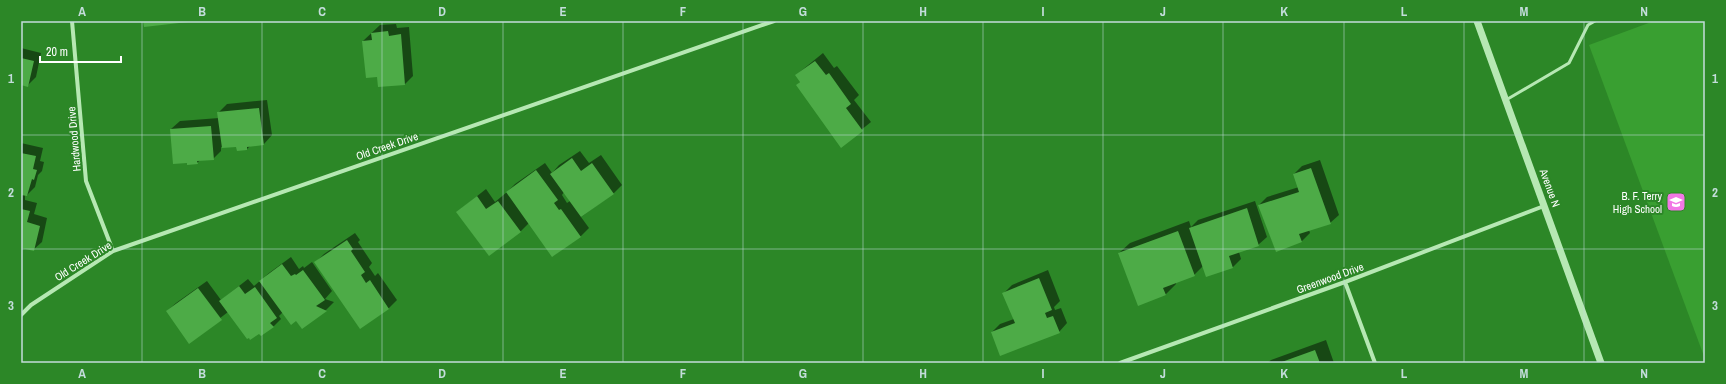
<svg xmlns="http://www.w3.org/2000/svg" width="1726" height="384" font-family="'Archivo Narrow',sans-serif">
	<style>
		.green { fill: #399f31 }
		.shadow { fill: #0007; fill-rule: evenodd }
		.building { fill: #4dab47 }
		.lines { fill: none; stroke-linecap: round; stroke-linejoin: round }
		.service { stroke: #b6e8b3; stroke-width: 3 }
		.minor { stroke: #b6e8b3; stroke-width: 4 }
		.tertiary { stroke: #b6e8b3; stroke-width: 7 }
		.grid { fill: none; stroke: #c3dddb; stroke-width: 1; stroke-opacity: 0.55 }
		.labels { text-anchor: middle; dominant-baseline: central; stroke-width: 4; stroke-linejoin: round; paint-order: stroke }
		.street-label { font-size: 11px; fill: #fff; stroke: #2c8727 }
		.poi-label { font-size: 11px; fill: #fff; stroke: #2c8727; text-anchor: end }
		.neatline { fill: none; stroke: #c3dddb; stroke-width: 1.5 }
		.grid-label { font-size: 13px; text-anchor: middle; font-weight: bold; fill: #c3dddb }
	</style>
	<rect width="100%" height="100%" fill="#2c8727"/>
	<!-- green -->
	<path class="green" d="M 1654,21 L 1705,21 L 1705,359 L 1589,45 Z"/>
	<!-- shadow -->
	<path class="shadow" d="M 396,24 L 397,28 L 409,27 L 413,76 L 405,84 L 379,86 L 378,76 L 363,41 L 380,25 Z
		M 21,48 L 41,53 L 36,77 L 28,85 L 22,84 L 21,87 Z
		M 823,53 L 834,68 L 837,66 L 859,95 L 854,100 L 871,122 L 841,146 L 797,85 L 801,81 L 796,75 Z
		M 267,100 L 272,135 L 264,144 L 251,145 L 247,149 L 237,146 L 221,147 L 221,151 L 213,159 L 200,160 L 197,163 L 171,129 L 180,121 L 219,118 L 218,113 L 227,104 Z
		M 21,143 L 43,148 L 40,161 L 44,162 L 42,171 L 38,175 L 35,187 L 27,195 L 25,194 L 25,200 L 37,203 L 34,214 L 47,218 L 42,242 L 33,250 L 21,247 Z
		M 580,151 L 589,163 L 601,155 L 622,185 L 614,193 L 581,217 L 589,228 L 581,236 L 553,256 L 529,223 L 521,231 L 489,255 L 457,212 L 486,189 L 495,202 L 507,192 L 515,184 L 545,163 L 552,173 L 559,165 ZM 564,192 L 570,201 L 567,203 L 562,195 Z
		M 1320,160 L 1339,215 L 1330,223 L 1309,230 L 1310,233 L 1302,241 L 1276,251 L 1259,205 L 1267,197 L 1299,187 L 1294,174 L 1302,166 Z
		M 1255,201 L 1267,237 L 1258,245 L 1239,252 L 1241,259 L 1233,267 L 1207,276 L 1203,266 L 1194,275 L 1176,282 L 1176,284 L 1165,295 L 1119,253 L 1130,243 L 1189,221 L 1191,227 L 1198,220 Z
		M 355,233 L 360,240 L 358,242 L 372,263 L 369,267 L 375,276 L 378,273 L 397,300 L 389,308 L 360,328 L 316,262 L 324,254 Z
		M 291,257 L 299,269 L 303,266 L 304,268 L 312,262 L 332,291 L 325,299 L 334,302 L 326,310 L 302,328 L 296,320 L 283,312 L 279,316 L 281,319 L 273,327 L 228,312 L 189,342 L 167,311 L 176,303 L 207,281 L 221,300 L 248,279 L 254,286 L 269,273 Z
		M 1048,270 L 1060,301 L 1054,307 L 1055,310 L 1061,308 L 1067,323 L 1059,332 L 992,332 L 1000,324 L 1014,319 L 1004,293 L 1012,285 Z
		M 1326,340 L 1334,363 L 1267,363 L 1271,360 Z"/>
	<!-- building -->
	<path class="building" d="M 143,21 L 188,21 L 188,22 L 144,27 Z
		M 388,31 L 389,36 L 401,34 L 405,85 L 378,87 L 377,77 L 366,78 L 362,41 L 372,40 L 371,33 Z
		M 21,58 L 34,61 L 28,87 L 21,85 Z
		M 815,61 L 826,75 L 829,73 L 851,104 L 846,108 L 863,131 L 841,148 L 796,85 L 800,82 L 795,75 Z
		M 259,108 L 264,145 L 247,147 L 247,150 L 237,151 L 236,147 L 222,148 L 217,112 Z
		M 211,126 L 214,160 L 197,161 L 198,164 L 187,165 L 187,163 L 173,164 L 170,129 Z
		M 21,153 L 36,156 L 33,169 L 37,170 L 34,180 L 32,179 L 27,196 L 21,195 Z
		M 572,158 L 581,171 L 592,163 L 614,194 L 581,217 L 550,174 Z
		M 1311,168 L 1331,224 L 1299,234 L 1302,242 L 1276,252 L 1258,205 L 1299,192 L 1293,174 Z
		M 536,170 L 558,200 L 554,203 L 559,210 L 561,209 L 581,237 L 552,257 L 506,192 Z
		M 477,196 L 486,209 L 498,201 L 521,232 L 489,256 L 456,212 Z
		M 1247,208 L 1259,246 L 1229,256 L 1233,268 L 1206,277 L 1189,228 Z
		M 21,209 L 30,211 L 27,222 L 40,226 L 34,251 L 21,248 Z
		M 1178,231 L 1195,276 L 1163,288 L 1166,295 L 1138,306 L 1118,253 Z
		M 347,240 L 353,249 L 351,251 L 365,272 L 361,275 L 366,283 L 370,280 L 389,309 L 360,329 L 314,262 Z
		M 282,264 L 291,276 L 295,274 L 296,275 L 303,270 L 325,300 L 316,306 L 327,311 L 302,329 L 296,321 L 291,325 L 259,281 Z
		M 1039,278 L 1052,310 L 1045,313 L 1047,318 L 1053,316 L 1060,333 L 1000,356 L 991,332 L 1015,323 L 1002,293 Z
		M 239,286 L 245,294 L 255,287 L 277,318 L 270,323 L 274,327 L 261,336 L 259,334 L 250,340 L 249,338 L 247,339 L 219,301 Z
		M 198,288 L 222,320 L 189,344 L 166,311 Z
		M 1315,350 L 1320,363 L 1279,363 Z"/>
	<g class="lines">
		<!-- service -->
		<path class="service" d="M 1506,100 L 1569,63 L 1588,25 L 1595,21"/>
		<!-- minor -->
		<path class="minor" d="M 72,21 L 86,181 L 113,251
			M 1345,282 L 1375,363
			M 21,315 L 31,305 L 113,251 L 774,21
			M 1120,363 L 1345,282 L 1544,206"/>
		<!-- tertiary -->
		<path class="tertiary" d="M 1477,21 L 1601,363"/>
	</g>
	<!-- grid -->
	<path class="grid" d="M 142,21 L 142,363M 262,21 L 262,363M 382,21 L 382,363M 503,21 L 503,363M 623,21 L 623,363M 743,21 L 743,363M 863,21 L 863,363M 983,21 L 983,363M 1103,21 L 1103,363M 1223,21 L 1223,363M 1344,21 L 1344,363M 1464,21 L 1464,363M 1584,21 L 1584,363M 21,135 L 1705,135M 21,249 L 1705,249"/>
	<!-- icons -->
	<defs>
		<g id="school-square" transform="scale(1)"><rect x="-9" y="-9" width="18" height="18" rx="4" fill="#f178e5" stroke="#2c8727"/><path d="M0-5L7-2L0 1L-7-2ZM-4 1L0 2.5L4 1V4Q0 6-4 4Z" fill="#fff"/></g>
	</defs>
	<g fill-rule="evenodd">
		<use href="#school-square" x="1676" y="202"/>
	</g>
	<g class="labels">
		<!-- street labels -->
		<g class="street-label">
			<text transform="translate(74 139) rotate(-95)">Hardwood Drive</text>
			<text transform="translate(387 146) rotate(-19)">Old Creek Drive</text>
			<text transform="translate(1550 188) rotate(70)">Avenue N</text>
			<text transform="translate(83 261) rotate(-32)">Old Creek Drive</text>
			<text transform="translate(1330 278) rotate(-20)">Greenwood Drive</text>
		</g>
		<!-- poi labels -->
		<g class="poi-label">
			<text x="1662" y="196">B. F. Terry<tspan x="1662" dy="13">High School</tspan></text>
		</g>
	</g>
	<!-- border -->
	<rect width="1726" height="384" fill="none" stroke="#2c8727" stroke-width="44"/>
	<!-- scale -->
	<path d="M40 56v6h81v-6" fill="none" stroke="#ffffff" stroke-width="2"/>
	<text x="46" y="56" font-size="12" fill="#ffffff" stroke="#2c8727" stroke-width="3" paint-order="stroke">20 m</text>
	<rect x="22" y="22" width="1682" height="340" class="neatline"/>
	<g class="grid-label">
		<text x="82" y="16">A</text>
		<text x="202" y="16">B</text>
		<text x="322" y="16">C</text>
		<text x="442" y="16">D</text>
		<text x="563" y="16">E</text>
		<text x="683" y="16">F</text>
		<text x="803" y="16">G</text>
		<text x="923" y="16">H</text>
		<text x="1043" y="16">I</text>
		<text x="1163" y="16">J</text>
		<text x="1284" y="16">K</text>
		<text x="1404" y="16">L</text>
		<text x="1524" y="16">M</text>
		<text x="1644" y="16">N</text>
		<text x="11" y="83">1</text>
		<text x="1715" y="83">1</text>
		<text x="11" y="197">2</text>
		<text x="1715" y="197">2</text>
		<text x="11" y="310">3</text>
		<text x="1715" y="310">3</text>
		<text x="82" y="378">A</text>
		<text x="202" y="378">B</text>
		<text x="322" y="378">C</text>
		<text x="442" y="378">D</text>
		<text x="563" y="378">E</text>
		<text x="683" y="378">F</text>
		<text x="803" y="378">G</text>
		<text x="923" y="378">H</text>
		<text x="1043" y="378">I</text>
		<text x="1163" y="378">J</text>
		<text x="1284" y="378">K</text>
		<text x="1404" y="378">L</text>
		<text x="1524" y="378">M</text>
		<text x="1644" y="378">N</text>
	</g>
</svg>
